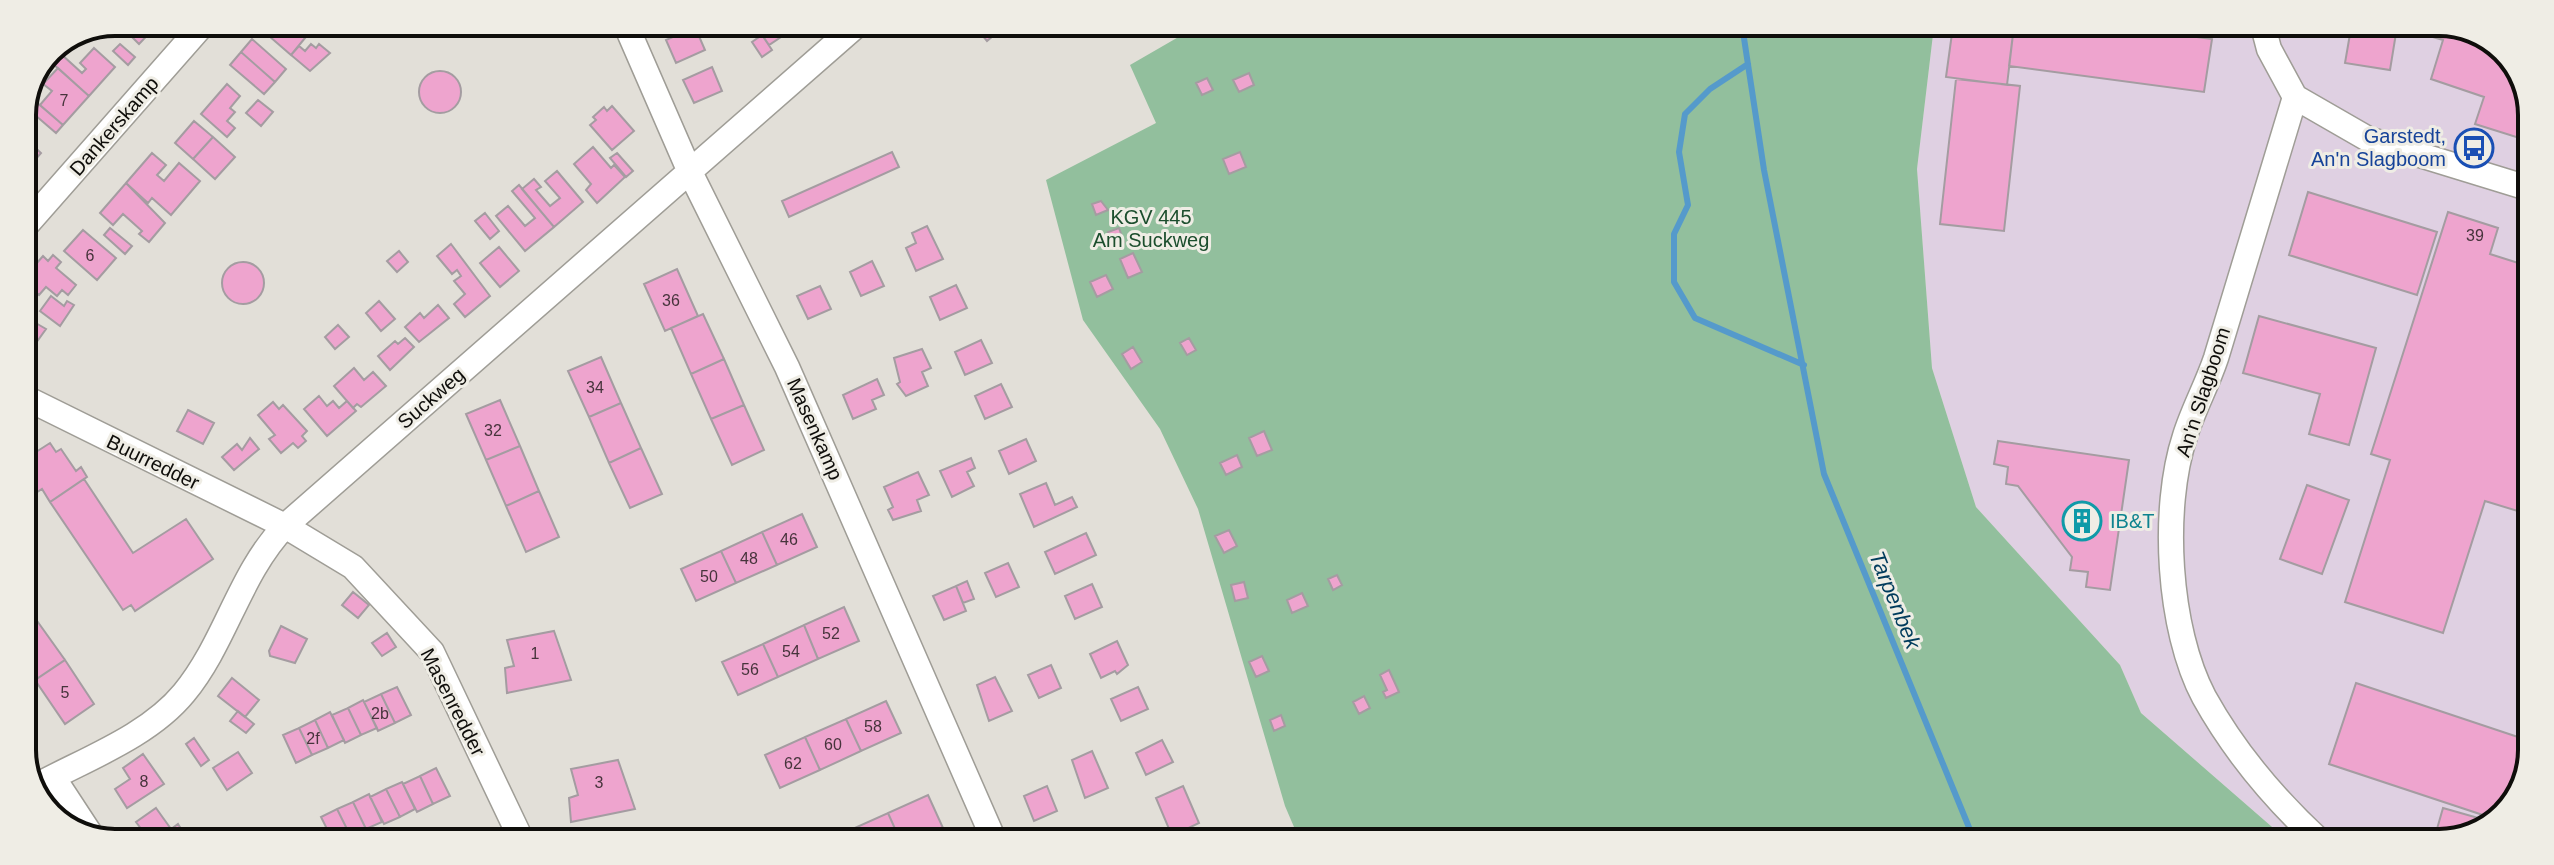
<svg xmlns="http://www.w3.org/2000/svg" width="2554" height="865" font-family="Helvetica,sans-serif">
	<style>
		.commercial { fill: #dfd0e2 }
		.green { fill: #92bf9d }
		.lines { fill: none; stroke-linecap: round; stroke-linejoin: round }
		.stream { stroke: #559acb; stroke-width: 6 }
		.building { fill: #eea4ce; stroke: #a49ca1; stroke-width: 2 }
		.minor-casing { stroke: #9f9d96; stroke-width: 27 }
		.minor { stroke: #fff; stroke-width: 24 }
		.labels { text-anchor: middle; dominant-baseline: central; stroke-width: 6; stroke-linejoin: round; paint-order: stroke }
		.number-label { font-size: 16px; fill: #47343c }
		.street-label { font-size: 20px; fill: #0f0e0b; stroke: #efede5 }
		.transit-label { font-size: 20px; fill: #164399; stroke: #efede5; text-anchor: end }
		.park-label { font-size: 20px; fill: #1b4e2d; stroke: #efede5 }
		.culture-label { font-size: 20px; fill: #0d838f; stroke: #efede5; text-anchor: start }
		.water-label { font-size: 22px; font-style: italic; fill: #003b5c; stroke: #efede5 }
		.rim { fill: none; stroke: #0f0e0b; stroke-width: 4 }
	</style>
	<rect width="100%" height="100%" fill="#e2dfd8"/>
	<!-- commercial -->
	<path class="commercial" d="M 1934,26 L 2468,27 L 2512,58 L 2532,109 L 2527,779 L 2495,824 L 2439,843 L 2285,843 L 2287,840 L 2141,713 L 2120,665 L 1976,507 L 1932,368 L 1917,169 Z"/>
	<!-- green -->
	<path class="green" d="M 1201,24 L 1934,26 L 1917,169 L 1932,368 L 1976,507 L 2120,665 L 2141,713 L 2287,840 L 1300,841 L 1285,806 L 1198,509 L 1160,429 L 1083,320 L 1046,180 L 1156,123 L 1130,65 Z"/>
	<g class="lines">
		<!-- stream -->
		<path class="stream" d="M 1742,25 L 1764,170 L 1824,474 L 1975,842
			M 1748,64 L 1710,89 L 1685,114 L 1679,152 L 1688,205 L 1674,234 L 1674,282 L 1695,318 L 1804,365"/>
	</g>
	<!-- building -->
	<path class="building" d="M 117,22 L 160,22 L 139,44 Z
		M 269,22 L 292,22 L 290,25 L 305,38 L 291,55 L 262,30 Z
		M 754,23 L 785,23 L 790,31 L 769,45 Z
		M 973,24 L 1007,24 L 987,41 Z
		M 1953,26 L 2014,26 L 2007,85 L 1946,77 Z
		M 2014,26 L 2112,26 L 2212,39 L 2204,92 L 2009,66 Z
		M 695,27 L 705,50 L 676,63 L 666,40 Z
		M 2321,27 L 2397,27 L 2390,70 L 2345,63 L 2350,34 L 2321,30 Z
		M 2417,27 L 2468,27 L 2512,58 L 2532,109 L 2532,142 L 2475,124 L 2484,97 L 2431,79 L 2443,40 L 2416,32 Z
		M 762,35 L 772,50 L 762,57 L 752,42 Z
		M 252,39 L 286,69 L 275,82 L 241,52 Z
		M 120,44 L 135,57 L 128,65 L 113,51 Z
		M 311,44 L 316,48 L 319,44 L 330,53 L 310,71 L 291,55 L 299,46 L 305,51 Z
		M 94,48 L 115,67 L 89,96 L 53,64 L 61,54 L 82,73 L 86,69 L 80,63 Z
		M 241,52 L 275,82 L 264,94 L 230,65 Z
		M 712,67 L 722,91 L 694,103 L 683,80 Z
		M 58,68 L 89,96 L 63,125 L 40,105 L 52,91 L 43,84 Z
		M419 92a21 21 0 1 1 42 0a21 21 0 1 1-42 0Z
		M 1249,73 L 1254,85 L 1239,92 L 1233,80 Z
		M 1207,78 L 1213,90 L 1202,95 L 1196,83 Z
		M 1956,79 L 2020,86 L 2004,231 L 1940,224 Z
		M 227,84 L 240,96 L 230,108 L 235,112 L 227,121 L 235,128 L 227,137 L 201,114 Z
		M 258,100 L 273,112 L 261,126 L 246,113 Z
		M 35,101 L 63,125 L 56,133 L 28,109 Z
		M 612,106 L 634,131 L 612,150 L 590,125 L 596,120 L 593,117 L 604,107 L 607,111 Z
		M 194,121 L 213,137 L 193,159 L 175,143 Z
		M 213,137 L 235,157 L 215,179 L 193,159 Z
		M 25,138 L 41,153 L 22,175 L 22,141 Z
		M 593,147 L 611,168 L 614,165 L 625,177 L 597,203 L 586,190 L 591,184 L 574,164 Z
		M 892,152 L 899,167 L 789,217 L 782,201 Z
		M 1240,152 L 1246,167 L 1229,174 L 1223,159 Z
		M 152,153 L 166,165 L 157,175 L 164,181 L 179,163 L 200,181 L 171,215 L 152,198 L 148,203 L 126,183 Z
		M 617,153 L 633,171 L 626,177 L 610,158 Z
		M 557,171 L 583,202 L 554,227 L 522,189 L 534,179 L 541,187 L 536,190 L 550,206 L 560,198 L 545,181 Z
		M 126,183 L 165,223 L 149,242 L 139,234 L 142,231 L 123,214 L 113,225 L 100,213 Z
		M 519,185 L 554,227 L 525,251 L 496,216 L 508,206 L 525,226 L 535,218 L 512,191 Z
		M 2308,192 L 2437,232 L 2417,295 L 2289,255 Z
		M 1101,201 L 1108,210 L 1096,215 L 1092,204 Z
		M 2448,212 L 2498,228 L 2490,254 L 2531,267 L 2529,486 L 2521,512 L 2485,501 L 2443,633 L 2345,602 L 2390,460 L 2371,454 Z
		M 485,213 L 499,231 L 490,239 L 475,221 Z
		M 927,226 L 943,259 L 916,271 L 906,248 L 916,243 L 912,233 Z
		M 110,228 L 132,246 L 125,254 L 104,235 Z
		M 1119,228 L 1124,242 L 1113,246 L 1108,232 Z
		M 83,230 L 116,258 L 97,280 L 64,251 Z
		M 451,244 L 490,296 L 465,317 L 454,304 L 465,294 L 454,281 L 461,276 L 457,270 L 452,274 L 437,256 Z
		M 499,247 L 519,271 L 500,287 L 480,263 Z
		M 399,251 L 408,262 L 397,272 L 387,261 Z
		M 1133,253 L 1142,272 L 1128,278 L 1120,259 Z
		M 53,255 L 61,262 L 56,268 L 76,285 L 68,295 L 62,290 L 57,296 L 46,287 L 39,295 L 22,280 L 43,256 L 48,261 Z
		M 872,261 L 884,286 L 861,296 L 850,272 Z
		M222 283a21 21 0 1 1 42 0a21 21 0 1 1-42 0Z
		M 677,269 L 698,316 L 665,331 L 644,284 Z
		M 1106,275 L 1113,289 L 1097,297 L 1090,282 Z
		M 956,285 L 967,308 L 940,320 L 930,297 Z
		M 820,286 L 831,309 L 808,319 L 797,296 Z
		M 51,296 L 64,306 L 67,301 L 74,305 L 60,326 L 40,311 Z
		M 379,301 L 395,319 L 381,331 L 366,313 Z
		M 438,305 L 449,318 L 419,342 L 405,327 L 420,313 L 424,318 Z
		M 703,314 L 724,359 L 691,374 L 671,328 Z
		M 22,315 L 46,329 L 23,361 L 22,360 Z
		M 2259,316 L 2376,348 L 2349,445 L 2309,434 L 2320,394 L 2243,373 Z
		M 338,325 L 349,337 L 335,349 L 325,337 Z
		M 405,338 L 414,347 L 390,370 L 378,356 L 395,341 L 398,344 Z
		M 1189,338 L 1196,350 L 1187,355 L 1180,343 Z
		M 981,340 L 992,363 L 965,375 L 955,352 Z
		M 1133,347 L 1142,362 L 1131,369 L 1122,354 Z
		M 922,349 L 931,368 L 922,372 L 928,386 L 906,396 L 897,384 L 900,382 L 894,358 Z
		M 601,357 L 621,403 L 589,417 L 568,371 Z
		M 724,359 L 744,405 L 711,419 L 691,374 Z
		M 354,368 L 364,380 L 373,372 L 386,386 L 361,407 L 357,404 L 353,408 L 334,386 Z
		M 877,379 L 884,395 L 872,400 L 876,409 L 853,419 L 843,395 Z
		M 1001,384 L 1012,407 L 985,419 L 975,396 Z
		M 319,396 L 327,406 L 333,401 L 339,408 L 347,401 L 356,411 L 327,436 L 304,409 Z
		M 500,400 L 520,446 L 486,460 L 466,414 Z
		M 273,402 L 279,409 L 283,405 L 307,431 L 302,436 L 306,441 L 298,448 L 293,443 L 281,453 L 269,439 L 275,435 L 258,415 Z
		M 621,403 L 641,448 L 609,463 L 589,417 Z
		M 744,405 L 764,450 L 732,465 L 711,419 Z
		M 188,410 L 214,423 L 203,444 L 177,431 Z
		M 1264,431 L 1272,450 L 1257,456 L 1249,438 Z
		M 250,438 L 259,449 L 234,470 L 222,457 L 237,444 L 242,450 Z
		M 1026,439 L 1036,461 L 1009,474 L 999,451 Z
		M 1998,441 L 2129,460 L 2110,590 L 2086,587 L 2088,572 L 2070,570 L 2072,557 L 2018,486 L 2006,484 L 2008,467 L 1994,464 Z
		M 50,443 L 56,452 L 61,449 L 76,471 L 81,467 L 87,477 L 50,502 L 42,489 L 22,502 L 22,461 Z
		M 520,446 L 539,491 L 506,506 L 486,460 Z
		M 641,448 L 662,494 L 630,508 L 609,463 Z
		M 1237,455 L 1242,467 L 1226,475 L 1220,463 Z
		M 971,458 L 975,468 L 967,472 L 974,486 L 952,497 L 940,471 Z
		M 918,472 L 929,495 L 917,500 L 921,511 L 893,520 L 888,510 L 893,507 L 884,487 Z
		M 84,479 L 133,553 L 186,519 L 213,559 L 135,611 L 131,605 L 123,610 L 50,502 Z
		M 1046,483 L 1055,505 L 1072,497 L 1077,507 L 1034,527 L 1020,494 Z
		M 2307,485 L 2349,500 L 2322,574 L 2280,559 Z
		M 539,491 L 559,537 L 526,552 L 506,506 Z
		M 802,514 L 817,547 L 777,565 L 762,532 Z
		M 1229,530 L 1237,546 L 1224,553 L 1215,536 Z
		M 762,532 L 777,565 L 736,583 L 721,551 Z
		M 1086,533 L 1096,555 L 1055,574 L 1045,552 Z
		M 721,551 L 736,583 L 696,601 L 681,569 Z
		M 1008,563 L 1019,587 L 996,597 L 985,573 Z
		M 1337,575 L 1342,585 L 1333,590 L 1328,579 Z
		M 967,581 L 974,599 L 963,603 L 956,586 Z
		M 1244,582 L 1248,598 L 1235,601 L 1231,585 Z
		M 1092,584 L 1102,607 L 1075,619 L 1065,596 Z
		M 956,586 L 966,611 L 944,620 L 933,596 Z
		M 353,592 L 369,605 L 358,618 L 342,605 Z
		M 1302,593 L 1308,606 L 1292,613 L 1287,600 Z
		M 22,598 L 35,618 L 22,627 Z
		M 844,607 L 859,641 L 818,659 L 804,625 Z
		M 35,618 L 65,660 L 35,680 L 22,661 L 22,627 Z
		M 804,625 L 818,659 L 778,677 L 763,644 Z
		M 281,626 L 307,639 L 295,663 L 270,656 L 269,651 Z
		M 554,631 L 571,680 L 507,693 L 505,668 L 514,666 L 507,640 Z
		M 387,633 L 396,647 L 382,656 L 372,643 Z
		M 1117,641 L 1128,665 L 1117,674 L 1115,671 L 1101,678 L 1090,654 Z
		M 763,644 L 778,677 L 738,695 L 722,662 Z
		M 1262,656 L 1269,671 L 1256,677 L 1249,662 Z
		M 65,660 L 94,704 L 65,724 L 35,680 Z
		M 1051,665 L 1061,688 L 1039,698 L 1028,675 Z
		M 1389,670 L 1399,692 L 1386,698 L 1383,692 L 1387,690 L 1380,675 Z
		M 995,677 L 1012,711 L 989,721 L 977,685 Z
		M 232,678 L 259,700 L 245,717 L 218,696 Z
		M 2356,683 L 2527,740 L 2527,769 L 2521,788 L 2498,820 L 2329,764 Z
		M 397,687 L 411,715 L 395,723 L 381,694 Z
		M 1138,687 L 1148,709 L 1121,721 L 1111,699 Z
		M 381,694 L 395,723 L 378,731 L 364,702 Z
		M 1364,696 L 1370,708 L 1359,714 L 1353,702 Z
		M 363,700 L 377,728 L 361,735 L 348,708 Z
		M 886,701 L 901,733 L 861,751 L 846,719 Z
		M 348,708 L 361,735 L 345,743 L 332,715 Z
		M 238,711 L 254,724 L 246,733 L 230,721 Z
		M 330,712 L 344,740 L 328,748 L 315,720 Z
		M 1281,715 L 1285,726 L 1274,731 L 1270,720 Z
		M 846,719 L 861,751 L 820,770 L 805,737 Z
		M 315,720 L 328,748 L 312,755 L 299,728 Z
		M 299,728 L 312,755 L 296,763 L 283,735 Z
		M 805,737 L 820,770 L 780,788 L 765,755 Z
		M 194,738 L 209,760 L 201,766 L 186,744 Z
		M 1162,740 L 1173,762 L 1146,775 L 1136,753 Z
		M 1092,751 L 1108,788 L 1085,798 L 1072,760 Z
		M 238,752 L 252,773 L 227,790 L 213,768 Z
		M 143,754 L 164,784 L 127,808 L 115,789 L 130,779 L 123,768 Z
		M 618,760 L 635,809 L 571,822 L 569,798 L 578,795 L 571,769 Z
		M 436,768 L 450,796 L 433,804 L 420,776 Z
		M 420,776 L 433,804 L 417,812 L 403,784 Z
		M 402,782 L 415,809 L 400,817 L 386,789 Z
		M 1047,786 L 1057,811 L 1034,821 L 1024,796 Z
		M 1183,786 L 1199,823 L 1172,836 L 1156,798 Z
		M 386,789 L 400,817 L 384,824 L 370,797 Z
		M 369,794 L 382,822 L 366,829 L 353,802 Z
		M 928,795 L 943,828 L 916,840 L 900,840 L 888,813 Z
		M 353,802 L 366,829 L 351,837 L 337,809 Z
		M 156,808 L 171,829 L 158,838 L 148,838 L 136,822 Z
		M 2443,808 L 2496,823 L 2433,843 Z
		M 337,809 L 351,837 L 346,839 L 332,839 L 321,817 Z
		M 888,813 L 900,840 L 852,840 L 848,831 Z
		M 178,824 L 183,832 L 174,838 L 165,838 L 163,835 Z
		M 848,831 L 852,840 L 827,840 Z"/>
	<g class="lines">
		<!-- minor casing -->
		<g class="minor-casing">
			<path id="minor" d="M 625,23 L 689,170 L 787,367 L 994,840
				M 2263,26 L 2269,49 L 2295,97 L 2368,139 L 2531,189
				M 2295,97 C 2269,184 2242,271 2216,358 C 2207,385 2193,410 2185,436 C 2161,509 2168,629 2204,697 C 2234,751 2277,802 2322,843
				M 22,230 L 205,22
				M 22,396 L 285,526 L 353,567 L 432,652 L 521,839
				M 53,777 L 93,838
				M 34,787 C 83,760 148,737 184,693 C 226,642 239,574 285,526 L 858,24"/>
		</g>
		<!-- minor -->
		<use href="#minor" class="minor"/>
	</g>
	<!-- icons -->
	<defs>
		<g id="bus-ring" transform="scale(2)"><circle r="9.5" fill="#efede5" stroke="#1a4fb4" stroke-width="1.5"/><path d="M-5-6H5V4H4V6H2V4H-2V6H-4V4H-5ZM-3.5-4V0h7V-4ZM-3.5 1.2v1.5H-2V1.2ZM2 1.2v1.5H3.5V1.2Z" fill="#1a4fb4"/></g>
		<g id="building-ring" transform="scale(2)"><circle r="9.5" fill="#efede5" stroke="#0f9aa8" stroke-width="1.5"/><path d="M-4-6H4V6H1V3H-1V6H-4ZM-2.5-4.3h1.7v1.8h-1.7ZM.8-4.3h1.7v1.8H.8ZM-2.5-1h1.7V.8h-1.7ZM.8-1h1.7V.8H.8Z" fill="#0f9aa8"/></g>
	</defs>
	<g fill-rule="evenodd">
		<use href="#bus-ring" x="2474" y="148"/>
		<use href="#building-ring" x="2082" y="521"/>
	</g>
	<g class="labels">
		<!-- number labels -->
		<g class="number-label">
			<text x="64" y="100">7</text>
			<text x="2475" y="235">39</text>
			<text x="90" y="255">6</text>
			<text x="671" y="300">36</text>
			<text x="595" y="387">34</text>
			<text x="493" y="430">32</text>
			<text x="789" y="539">46</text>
			<text x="749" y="558">48</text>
			<text x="709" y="576">50</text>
			<text x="831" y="633">52</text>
			<text x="791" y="651">54</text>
			<text x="535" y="653">1</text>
			<text x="750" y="669">56</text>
			<text x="65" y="692">5</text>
			<text x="380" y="713">2b</text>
			<text x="873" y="726">58</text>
			<text x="313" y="738">2f</text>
			<text x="833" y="744">60</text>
			<text x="793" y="763">62</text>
			<text x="144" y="781">8</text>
			<text x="599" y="782">3</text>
		</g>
		<!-- street labels -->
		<g class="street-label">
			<text transform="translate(114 126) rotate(-49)">Dankerskamp</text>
			<text transform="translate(2203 392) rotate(-72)">An'n Slagboom</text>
			<text transform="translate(431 398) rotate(-41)">Suckweg</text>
			<text transform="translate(815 429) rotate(66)">Masenkamp</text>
			<text transform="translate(153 462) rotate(26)">Buurredder</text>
			<text transform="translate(453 702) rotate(63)">Masenredder</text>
		</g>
		<!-- transit labels -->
		<g class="transit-label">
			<text x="2446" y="136">Garstedt,<tspan x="2446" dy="23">An'n Slagboom</tspan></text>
		</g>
		<!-- park labels -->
		<g class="park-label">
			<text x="1151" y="217">KGV 445<tspan x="1151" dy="23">Am Suckweg</tspan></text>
		</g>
		<!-- culture labels -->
		<g class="culture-label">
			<text x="2110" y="521">IB&amp;T</text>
		</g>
		<!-- water labels -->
		<g class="water-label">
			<text transform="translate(1895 600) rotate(68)">Tarpenbek</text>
		</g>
	</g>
	<!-- crop -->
	<path d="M0 0H2554V865H0ZM115 36H2439A79 79 0 0 1 2518 115V750A79 79 0 0 1 2439 829H115A79 79 0 0 1 36 750V115A79 79 0 0 1 115 36Z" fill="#efede5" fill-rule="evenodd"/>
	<path class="rim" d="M115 36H2439A79 79 0 0 1 2518 115V750A79 79 0 0 1 2439 829H115A79 79 0 0 1 36 750V115A79 79 0 0 1 115 36Z"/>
</svg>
